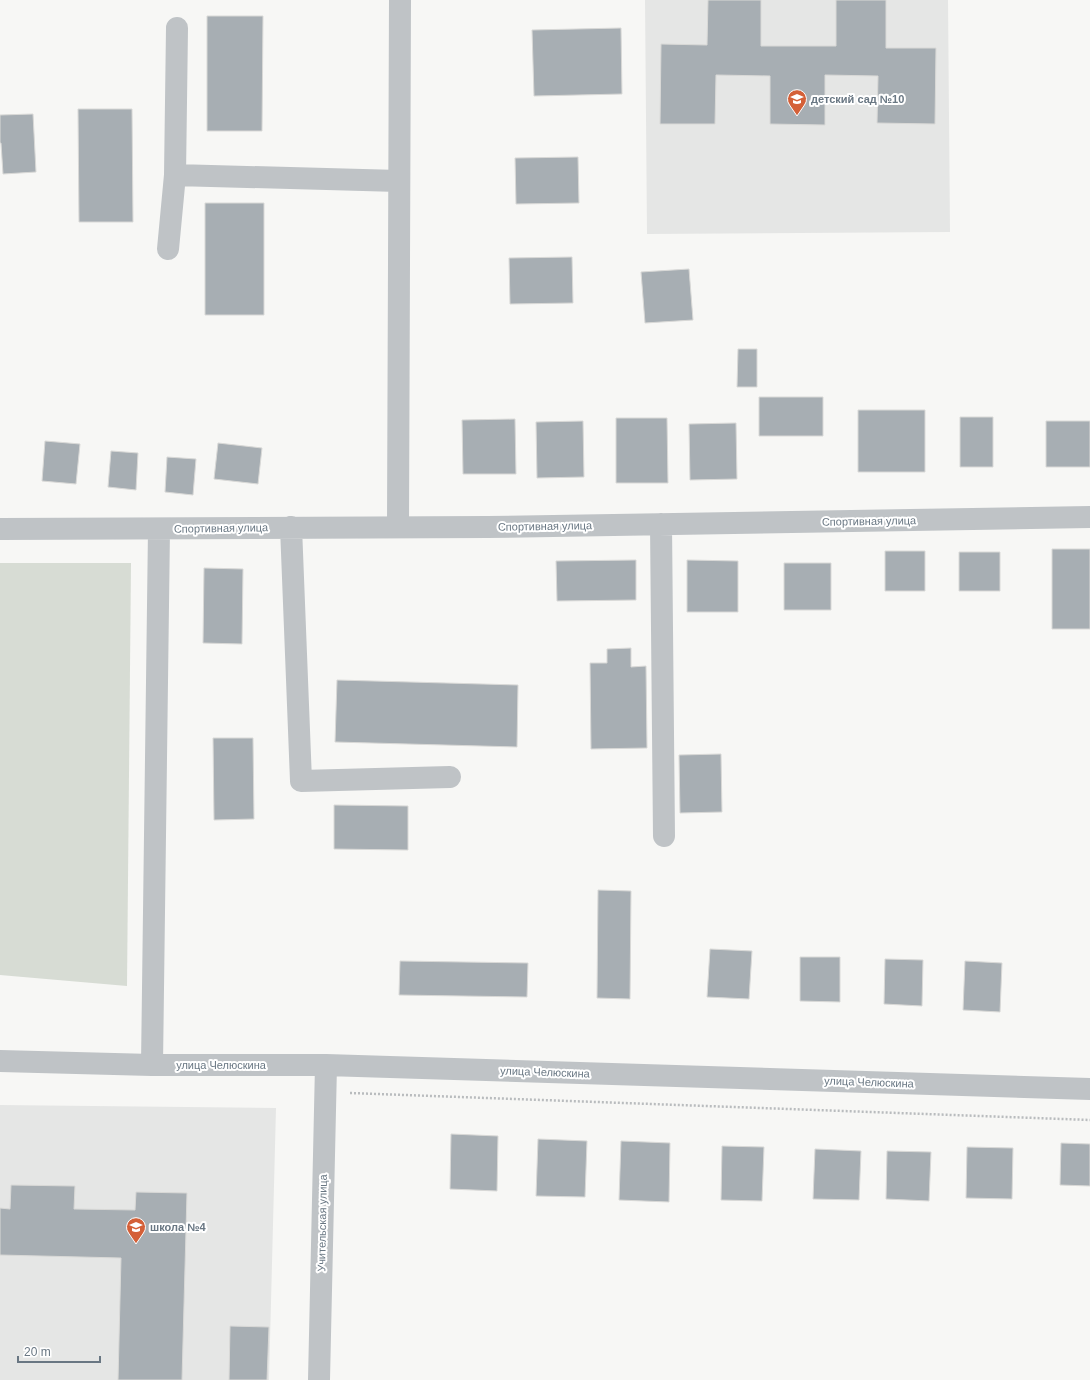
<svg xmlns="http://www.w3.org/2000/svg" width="1090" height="1380" font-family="Helvetica,sans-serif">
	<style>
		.built { fill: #e5e6e5 }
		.green { fill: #d7dcd4 }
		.building { fill: #a7aeb3; stroke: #d9d9d7 }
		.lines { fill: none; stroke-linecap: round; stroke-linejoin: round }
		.path { stroke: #b9bcbe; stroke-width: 2.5; stroke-dasharray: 2 2; stroke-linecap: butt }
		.minor { stroke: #bfc3c6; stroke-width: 22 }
		.labels { text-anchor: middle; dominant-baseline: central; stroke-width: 4; stroke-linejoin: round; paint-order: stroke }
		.poi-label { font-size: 11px; font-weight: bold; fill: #697783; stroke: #fff; text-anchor: start }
		.street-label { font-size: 11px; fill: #697783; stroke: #fff }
	</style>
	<rect width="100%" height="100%" fill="#f7f7f5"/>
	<!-- built -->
	<path class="built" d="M 645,0 L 948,0 L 950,232 L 647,234 Z
		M 0,1105 L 276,1108 L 269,1380 L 0,1380 Z"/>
	<!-- green -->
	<path class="green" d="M 0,563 L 131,563 L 127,986 L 0,975 Z"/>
	<!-- building -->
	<path class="building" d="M 708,0 L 761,0 L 761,46 L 836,46 L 836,0 L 886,0 L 886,48 L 936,48 L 935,124 L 877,123 L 878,76 L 825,75 L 825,125 L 770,124 L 770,76 L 716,75 L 715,124 L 660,124 L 661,44 L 707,45 Z
		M 207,16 L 263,16 L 262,131 L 207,131 Z
		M 621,28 L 622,94 L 534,96 L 532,30 Z
		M 78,109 L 132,109 L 133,222 L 79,222 Z
		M 33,114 L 36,172 L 3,174 L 1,143 L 0,143 L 0,115 Z
		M 578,157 L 579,203 L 516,204 L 515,158 Z
		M 205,203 L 264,203 L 264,315 L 205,315 Z
		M 572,257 L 573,303 L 510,304 L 509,258 Z
		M 689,269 L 693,320 L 645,323 L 641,272 Z
		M 738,349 L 757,349 L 757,387 L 737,387 Z
		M 759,397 L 823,397 L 823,436 L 759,436 Z
		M 858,410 L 925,410 L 925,472 L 858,472 Z
		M 960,417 L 993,417 L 993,467 L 960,467 Z
		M 616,418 L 667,418 L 668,483 L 616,483 Z
		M 515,419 L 516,474 L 463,474 L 462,420 Z
		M 583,421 L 584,477 L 537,478 L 536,422 Z
		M 1046,421 L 1090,421 L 1090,467 L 1046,467 Z
		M 736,423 L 737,479 L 690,480 L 689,424 Z
		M 45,441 L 80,444 L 76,484 L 42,481 Z
		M 218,443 L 262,448 L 258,484 L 214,479 Z
		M 111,451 L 138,453 L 136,490 L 108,487 Z
		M 167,457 L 196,459 L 193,495 L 165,492 Z
		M 1052,549 L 1090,549 L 1090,629 L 1052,629 Z
		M 885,551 L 925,551 L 925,591 L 885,591 Z
		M 959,552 L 1000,552 L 1000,591 L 959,591 Z
		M 636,560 L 636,600 L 557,601 L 556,561 Z
		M 687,560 L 738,561 L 738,612 L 687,612 Z
		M 784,563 L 831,563 L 831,610 L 784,610 Z
		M 204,568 L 243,569 L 242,644 L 203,643 Z
		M 631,648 L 631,667 L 646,666 L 647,748 L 591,749 L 590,663 L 607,663 L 607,649 Z
		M 337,680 L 518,685 L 517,747 L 335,742 Z
		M 213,738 L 253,738 L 254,819 L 214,820 Z
		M 721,754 L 722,812 L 680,813 L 679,755 Z
		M 334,805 L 408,806 L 408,850 L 334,849 Z
		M 598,890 L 631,891 L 630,999 L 597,998 Z
		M 710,949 L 752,951 L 749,999 L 707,997 Z
		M 800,957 L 840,957 L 840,1002 L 800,1001 Z
		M 885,959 L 923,960 L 922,1006 L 884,1004 Z
		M 400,961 L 528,963 L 527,997 L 399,995 Z
		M 965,961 L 1002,963 L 1000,1012 L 963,1010 Z
		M 451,1134 L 498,1136 L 497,1191 L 450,1189 Z
		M 538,1139 L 587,1141 L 585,1197 L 536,1196 Z
		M 621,1141 L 670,1143 L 669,1202 L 619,1200 Z
		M 1061,1143 L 1090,1144 L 1090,1186 L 1060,1185 Z
		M 722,1146 L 764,1147 L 762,1201 L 721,1200 Z
		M 967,1147 L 1013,1148 L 1012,1199 L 966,1198 Z
		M 815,1149 L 861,1151 L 859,1200 L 813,1199 Z
		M 887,1151 L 931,1152 L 929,1201 L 886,1199 Z
		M 11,1185 L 75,1186 L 74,1209 L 135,1210 L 136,1192 L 187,1193 L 182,1380 L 118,1380 L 121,1258 L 0,1255 L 0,1208 L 10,1209 Z
		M 230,1326 L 269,1327 L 267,1380 L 229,1380 Z"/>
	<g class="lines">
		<!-- path -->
		<path class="path" d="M 350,1093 L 1090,1120"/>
		<!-- minor -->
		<path class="minor" d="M 177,28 L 175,175 L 399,181
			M 168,249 L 175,175
			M 661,524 L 664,836
			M 398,526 L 400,0
			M 291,527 L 301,781 L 450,777
			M 0,529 L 488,527 L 1090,517
			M 0,1061 L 152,1065 L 326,1065 L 1090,1089
			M 152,1065 L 159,529
			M 319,1380 L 326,1065"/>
	</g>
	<!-- icons -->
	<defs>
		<g id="school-pin" transform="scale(1)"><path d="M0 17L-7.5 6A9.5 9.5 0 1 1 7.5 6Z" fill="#d46038" stroke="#fff"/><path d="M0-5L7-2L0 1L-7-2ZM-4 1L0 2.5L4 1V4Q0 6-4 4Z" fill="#fff"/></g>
	</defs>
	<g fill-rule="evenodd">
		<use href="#school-pin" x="797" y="99"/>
		<use href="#school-pin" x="136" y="1227"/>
	</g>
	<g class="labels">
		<!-- poi labels -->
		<g class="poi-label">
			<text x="811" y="99">детский сад №10</text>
			<text x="150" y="1227">школа №4</text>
		</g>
		<!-- street labels -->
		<g class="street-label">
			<text transform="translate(869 521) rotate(-1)">Спортивная улица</text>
			<text transform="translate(545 526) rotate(-1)">Спортивная улица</text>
			<text transform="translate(221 528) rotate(-1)">Спортивная улица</text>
			<text x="221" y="1065">улица Челюскина</text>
			<text transform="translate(545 1072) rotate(2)">улица Челюскина</text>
			<text transform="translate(869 1082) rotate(2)">улица Челюскина</text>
			<text transform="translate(322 1223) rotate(-89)">Учительская улица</text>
		</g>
	</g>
	<!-- scale -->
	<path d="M18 1356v6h82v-6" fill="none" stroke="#697783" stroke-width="2"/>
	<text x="24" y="1356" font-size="12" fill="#697783" stroke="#ffffff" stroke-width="3" paint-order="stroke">20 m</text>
</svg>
